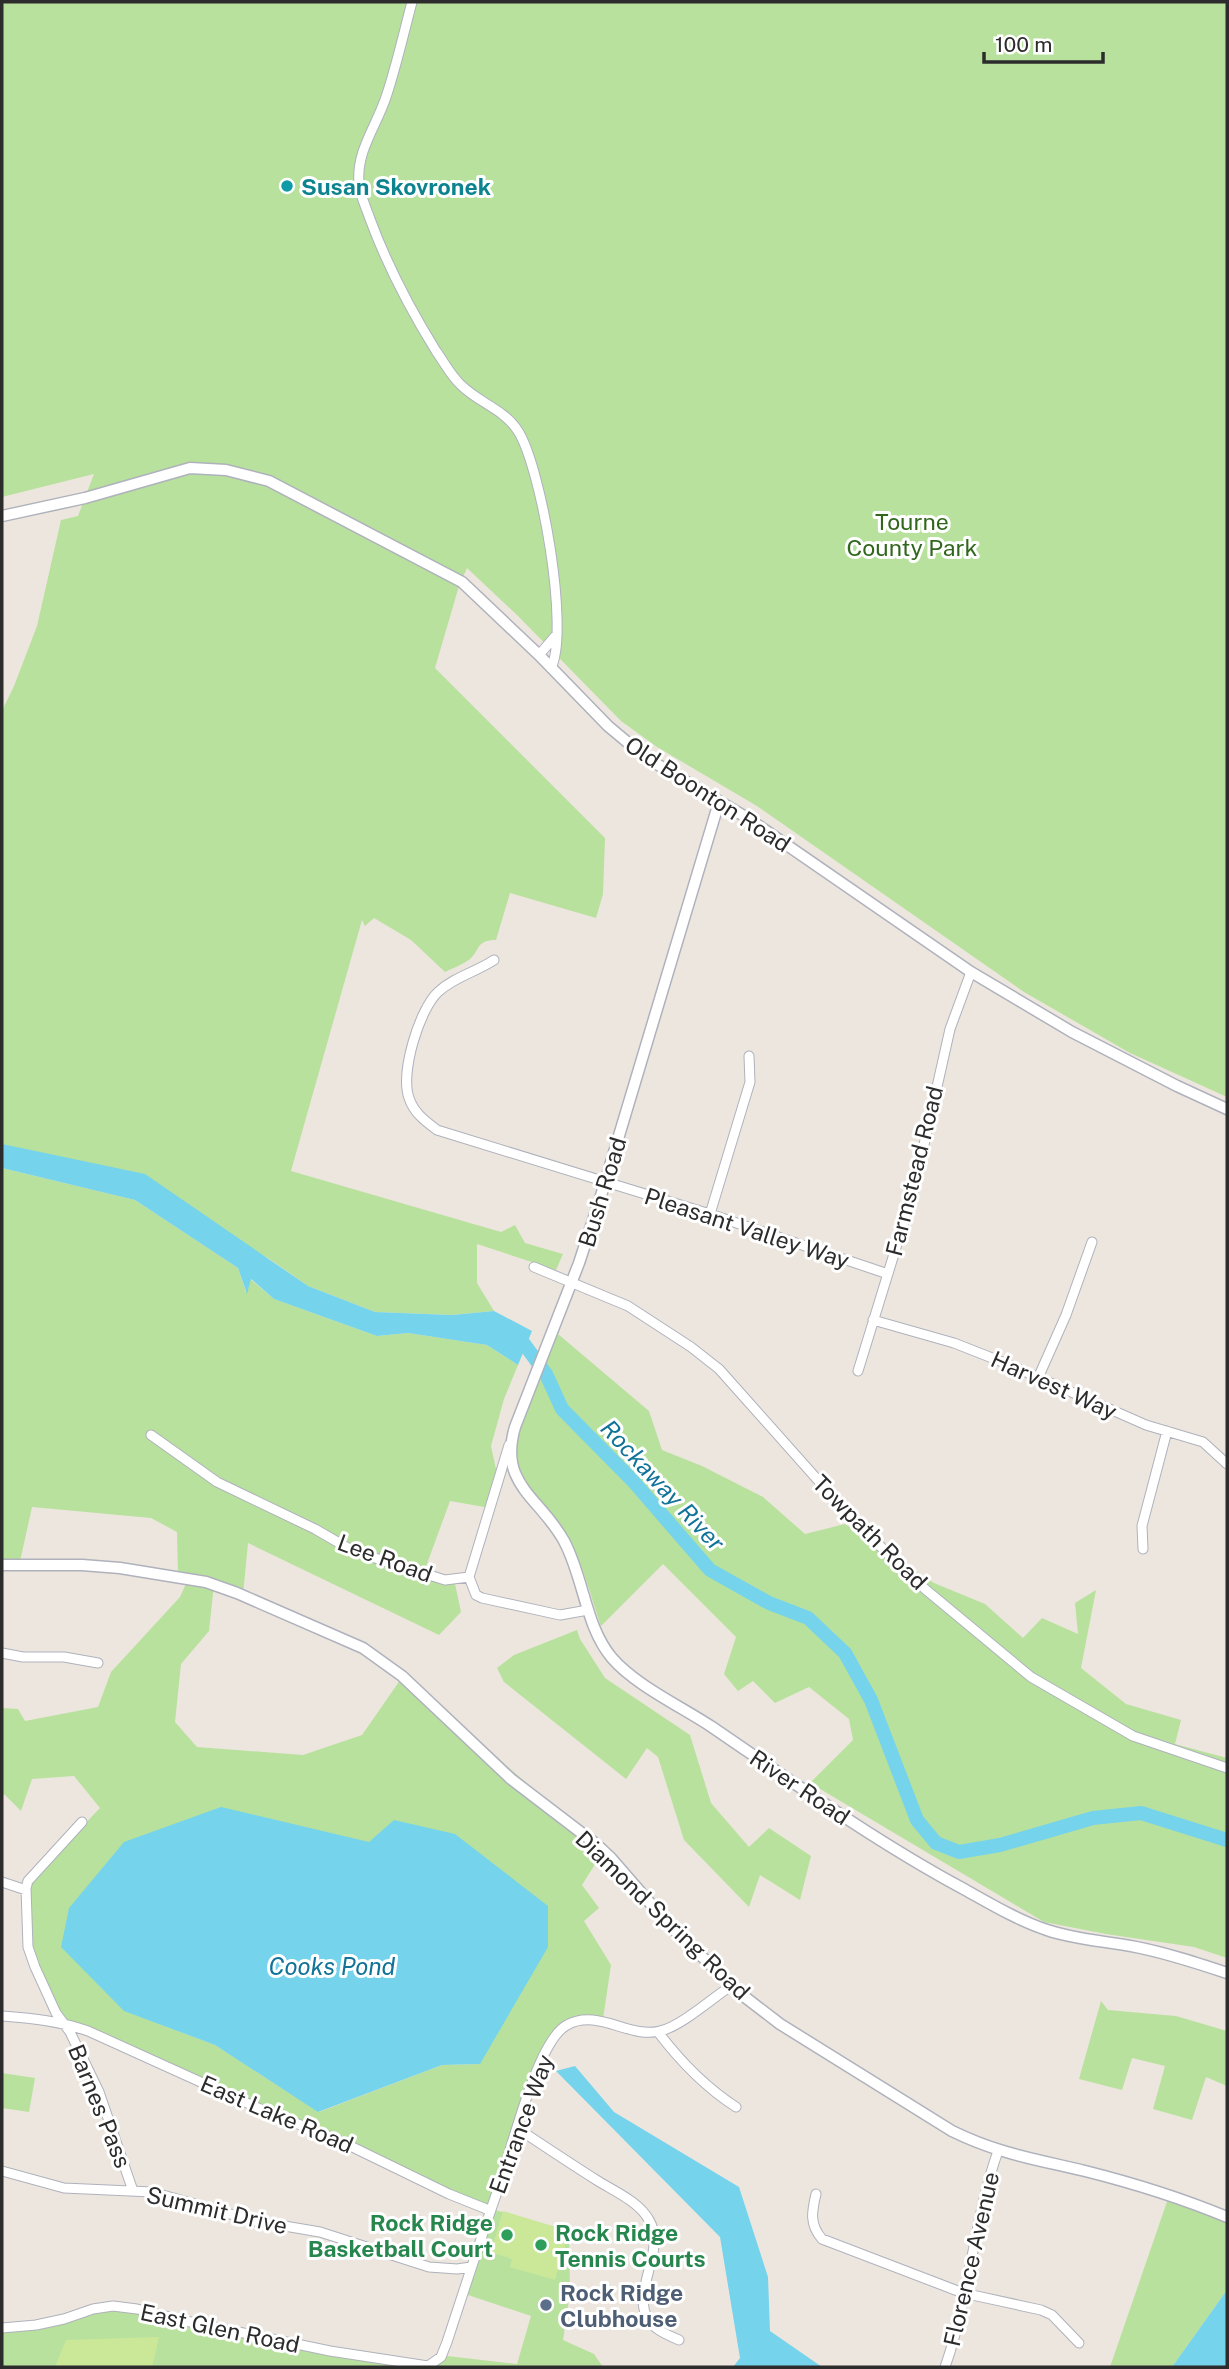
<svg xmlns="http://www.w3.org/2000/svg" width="1229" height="2369" font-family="'Public Sans',sans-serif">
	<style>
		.green { fill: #b8e19d; fill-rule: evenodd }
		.pitch { fill: #cbe899 }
		.water { fill: #75d3eb }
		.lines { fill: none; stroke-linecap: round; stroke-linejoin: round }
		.river { stroke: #75d3eb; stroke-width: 14 }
		.minor-casing { stroke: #afb2bc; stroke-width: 11 }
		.tertiary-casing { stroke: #afb2bc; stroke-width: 13 }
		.minor { stroke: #fff; stroke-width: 9 }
		.tertiary { stroke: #fff; stroke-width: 10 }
		.culture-dot { fill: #0f9aa8; stroke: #fff; stroke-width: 2.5 }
		.leisure-dot { fill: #2e9e5b; stroke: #fff; stroke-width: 2.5 }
		.service-dot { fill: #5c6f8a; stroke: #fff; stroke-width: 2.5 }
		.labels { text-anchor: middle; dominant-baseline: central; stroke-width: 6; stroke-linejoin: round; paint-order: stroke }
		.culture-label { font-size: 23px; font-weight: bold; fill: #0d838f; stroke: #fff; text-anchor: start }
		.park-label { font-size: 23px; fill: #31671d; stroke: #fff }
		.street-label { font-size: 23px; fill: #2c2c2c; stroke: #fff }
		.leisure-label { font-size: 23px; font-weight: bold; fill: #27864d; stroke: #fff; text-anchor: end }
		.service-label { font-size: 23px; font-weight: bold; fill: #4e5e75; stroke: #fff; text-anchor: start }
		.water-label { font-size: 24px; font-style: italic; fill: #127399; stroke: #fff }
	</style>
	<rect width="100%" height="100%" fill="#ede6de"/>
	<!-- green -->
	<path class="green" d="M 2,2 L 1227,2 L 1227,1097 L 1130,1053 L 1024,992 L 757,806 L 657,747 L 621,721 L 518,616 L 467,568 L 459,586 L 435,668 L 605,838 L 603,894 L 596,918 L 510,893 L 496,940 C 476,940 481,949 470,959 C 464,964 453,968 445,972 L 411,940 L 374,918 L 365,926 L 362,920 L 291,1171 L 501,1232 L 515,1225 L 525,1243 L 563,1254 L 556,1270 L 477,1244 L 477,1283 L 494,1311 L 452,1315 L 375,1312 L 308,1286 L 268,1258 L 175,1209 L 2,1155 L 2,711 L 14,686 L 37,626 L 61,520 L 78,516 L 94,474 L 2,497 Z
		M 2,1168 L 135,1200 L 238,1268 L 246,1292 L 250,1279 L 274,1299 L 377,1336 L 408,1333 L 487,1345 L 518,1365 L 504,1399 L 491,1446 L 499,1483 L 490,1508 L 450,1501 L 424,1572 L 454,1579 L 461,1612 L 439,1635 L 248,1543 L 243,1595 L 214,1584 L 209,1631 L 181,1664 L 175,1722 L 197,1747 L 303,1755 L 362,1735 L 403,1676 L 604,1850 L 582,1885 L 599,1908 L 584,1921 L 611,1965 L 603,2019 L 578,2020 L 547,2044 L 495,2210 L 569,2231 L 570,2292 L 563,2340 L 594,2354 L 603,2367 L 2,2367 L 2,2326 L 23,2326 L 114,2304 L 430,2367 L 447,2356 L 517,2364 L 531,2316 L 465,2294 L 493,2209 L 317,2128 L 61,2018 L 28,1952 L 27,1884 L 100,1808 L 74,1776 L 32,1779 L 21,1811 L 4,1794 L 2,1799 L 2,1708 L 18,1709 L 25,1721 L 98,1707 L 111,1672 L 180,1597 L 189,1577 L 178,1574 L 177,1532 L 151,1518 L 32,1507 L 19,1566 L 2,1566 ZM 369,1842 L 480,2064 L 442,2065 L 319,2112 L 215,2045 L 125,2011 Z
		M 558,1334 L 649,1411 L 662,1450 L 702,1466 L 763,1497 L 805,1534 L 845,1524 L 934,1583 L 985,1604 L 1023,1638 L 1042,1618 L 1078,1634 L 1075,1603 L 1096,1590 L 1081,1668 L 1126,1704 L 1181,1720 L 1175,1744 L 1227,1758 L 1227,1958 L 1194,1947 L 1106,1934 L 1044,1922 L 810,1783 L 853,1740 L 849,1719 L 809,1687 L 775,1703 L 753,1681 L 738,1691 L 724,1674 L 736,1637 L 663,1564 L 601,1626 C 591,1598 584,1566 569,1540 C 554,1514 510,1478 515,1444 C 520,1410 544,1367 558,1334 Z
		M 577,1630 L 580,1639 L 605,1678 L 690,1735 L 711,1803 L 749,1847 L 769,1828 L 811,1856 L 800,1900 L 760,1875 L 749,1907 L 684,1840 L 658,1757 L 647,1748 L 626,1779 L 504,1682 L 497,1668 L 514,1655 Z
		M 1101,2001 L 1108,2010 L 1176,2016 L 1227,2031 L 1227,2086 L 1206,2077 L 1192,2120 L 1153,2109 L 1165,2066 L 1132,2058 L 1122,2090 L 1079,2079 Z
		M 2,2073 L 35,2078 L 29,2112 L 2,2108 Z
		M 1170,2193 L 1227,2216 L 1227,2290 L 1172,2367 L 1110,2367 Z"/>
	<!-- pitch -->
	<path class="pitch" d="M 503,2211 L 569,2231 L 555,2280 L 510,2267 L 512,2259 L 491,2252 Z
		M 159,2337 L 152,2367 L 55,2367 L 66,2340 Z"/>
	<!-- water -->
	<path class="water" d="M 2,1144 L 145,1174 L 308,1286 L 375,1312 L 452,1315 L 494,1311 L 532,1331 L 518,1365 L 487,1345 L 408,1333 L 377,1336 L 274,1299 L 251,1279 L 247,1294 L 238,1268 L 135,1200 L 2,1168 Z
		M 221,1807 L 369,1842 L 394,1820 L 455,1834 L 548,1906 L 548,1947 L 480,2064 L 442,2065 L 318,2112 L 215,2045 L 124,2011 L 61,1947 L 69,1908 L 124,1842 Z
		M 575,2066 L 614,2112 L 739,2187 L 768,2277 L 770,2331 L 822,2367 L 733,2367 L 740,2358 L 720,2237 L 556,2071 Z
		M 1227,2290 L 1227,2367 L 1172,2367 Z"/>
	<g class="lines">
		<!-- river -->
		<path class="river" d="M 511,1336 L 522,1341 L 546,1374 L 562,1409 L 633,1481 L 710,1570 L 769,1603 L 808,1618 L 845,1653 L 871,1700 L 917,1820 L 936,1843 L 959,1852 L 1000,1845 L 1093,1818 L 1141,1813 L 1227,1840"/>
		<!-- minor casing -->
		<g class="minor-casing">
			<path id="minor" d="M 412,2 C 404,32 397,63 387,94 C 378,124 356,150 359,183 C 360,196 366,207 370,219 C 387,265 410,309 436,351 C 444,362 451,376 461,385 C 479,403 504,409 518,431 C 541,467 570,630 551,668
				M 539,655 L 557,634
				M 494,960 C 476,972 454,977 438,992 C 419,1010 400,1073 409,1098 C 414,1113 425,1121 437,1130 L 710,1214 L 888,1274
				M 710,1214 L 750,1082 L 749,1056
				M 534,1267 L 628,1306 L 691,1347 L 719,1369 L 856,1523 L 925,1589 L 1031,1677 L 1133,1736 L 1227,1768
				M 873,1320 L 954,1343 L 1010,1365 L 1146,1425 L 1203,1442 L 1227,1464
				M 858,1371 L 914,1189 L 950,1029 L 971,972
				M 1038,1378 L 1066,1315 L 1092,1242
				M 151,1435 L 217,1482 L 315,1529 L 353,1551 L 445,1580 L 469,1577
				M 1143,1549 L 1142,1526 L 1167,1431
				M 469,1577 L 509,1445
				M 469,1577 L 476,1595 L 482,1598 L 560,1615 L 588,1610
				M 2,1653 L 23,1657 L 64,1657 L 98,1663
				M 82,1822 L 28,1881 L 26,1888 L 28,1947 L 35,1967 L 56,2013 L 70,2032 L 99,2092 L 133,2191
				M 2,1882 L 26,1890
				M 2,2016 C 31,2018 59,2021 88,2031 L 258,2108 L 338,2140 L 449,2194 L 489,2210
				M 658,2032 C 680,2061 705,2087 736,2107
				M 517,2128 C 544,2146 571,2164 598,2181 C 616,2192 639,2202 649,2220 C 670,2254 619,2303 659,2330 C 665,2334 672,2337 679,2340
				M 2,2171 L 64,2188 L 152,2192 L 255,2221 L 320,2232 L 429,2267 L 457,2269 L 471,2267
				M 816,2194 C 812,2211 809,2224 822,2239 L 963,2293 L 1041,2310 L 1052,2315 L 1079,2343
				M 2,2328 L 36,2325 L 64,2319 L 93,2309 L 113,2306 L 137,2309 L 186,2321 L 330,2351 L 428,2366 L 441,2357 L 447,2342 C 463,2293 479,2244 496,2195 C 509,2160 536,2041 567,2025 C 598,2008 629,2039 660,2031 C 680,2027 714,1997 732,1985
				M 945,2367 C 970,2297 973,2221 998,2151"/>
		</g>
		<!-- tertiary casing -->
		<g class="tertiary-casing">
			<path id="tertiary" d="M 2,516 L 85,498 L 190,468 L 226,470 L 269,481 L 462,582 L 539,655 L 608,726 L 645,757 L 749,819 L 971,972 L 1072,1032 L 1177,1086 L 1227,1109
				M 719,802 L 600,1199 L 579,1263 L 515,1427 C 498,1485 540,1497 564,1541 C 584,1578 585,1626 612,1658 C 635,1685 682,1707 712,1727 C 794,1783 875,1841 962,1888 C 989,1903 1017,1920 1047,1930 C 1076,1940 1106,1941 1136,1947 C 1167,1953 1197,1963 1227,1973
				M 2,1565 L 82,1565 L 120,1568 L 206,1582 L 237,1593 L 363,1648 L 402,1676 L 511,1779 L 596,1844 L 611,1858 L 670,1926 L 741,1994 L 780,2024 L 952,2131 C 999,2154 1035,2159 1085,2171 C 1133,2183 1181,2198 1227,2217"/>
		</g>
		<!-- minor -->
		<use href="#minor" class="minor"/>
		<!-- tertiary -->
		<use href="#tertiary" class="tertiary"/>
	</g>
	<!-- markers -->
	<circle class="culture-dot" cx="287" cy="186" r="7"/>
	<g class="leisure-dot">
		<circle cx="507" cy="2235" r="7"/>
		<circle cx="541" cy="2245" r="7"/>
	</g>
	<circle class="service-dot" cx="546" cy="2305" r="7"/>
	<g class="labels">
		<!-- culture labels -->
		<g class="culture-label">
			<text x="301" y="186">Susan Skovronek</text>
		</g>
		<!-- park labels -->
		<g class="park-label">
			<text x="912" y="521">Tourne<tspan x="912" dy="26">County Park</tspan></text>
		</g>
		<!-- street labels -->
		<g class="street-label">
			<text transform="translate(708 794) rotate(33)">Old Boonton Road</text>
			<text transform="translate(914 1171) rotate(-76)">Farmstead Road</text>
			<text transform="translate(602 1192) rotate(-73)">Bush Road</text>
			<text transform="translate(747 1228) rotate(18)">Pleasant Valley Way</text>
			<text transform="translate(1054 1385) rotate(24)">Harvest Way</text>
			<text transform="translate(870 1532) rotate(45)">Towpath Road</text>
			<text transform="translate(385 1558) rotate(20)">Lee Road</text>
			<text transform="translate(800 1787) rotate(34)">River Road</text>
			<text transform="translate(663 1915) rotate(44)">Diamond Spring Road</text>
			<text transform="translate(100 2106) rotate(68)">Barnes Pass</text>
			<text transform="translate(277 2114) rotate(23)">East Lake Road</text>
			<text transform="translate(521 2124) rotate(-70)">Entrance Way</text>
			<text transform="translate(217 2210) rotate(13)">Summit Drive</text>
			<text transform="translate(971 2259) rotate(-77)">Florence Avenue</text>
			<text transform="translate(220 2328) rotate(12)">East Glen Road</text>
		</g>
		<!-- leisure labels -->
		<g class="leisure-label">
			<text x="493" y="2222">Rock Ridge<tspan x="493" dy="26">Basketball Court</tspan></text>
			<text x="555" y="2232" text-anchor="start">Rock Ridge<tspan x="555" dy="26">Tennis Courts</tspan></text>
		</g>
		<!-- service labels -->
		<g class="service-label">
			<text x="560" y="2292">Rock Ridge<tspan x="560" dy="26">Clubhouse</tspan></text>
		</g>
		<!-- water labels -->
		<g class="water-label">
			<text transform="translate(663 1485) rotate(47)">Rockaway River</text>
			<text x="332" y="1966">Cooks Pond</text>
		</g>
	</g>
	<!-- border -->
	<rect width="1229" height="2369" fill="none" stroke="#2c2c2c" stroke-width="7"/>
	<!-- scale -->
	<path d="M984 52v10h119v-10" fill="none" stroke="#2c2c2c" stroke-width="3.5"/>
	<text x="995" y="52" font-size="21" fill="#2c2c2c" stroke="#ffffff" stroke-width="5" paint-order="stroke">100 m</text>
</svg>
